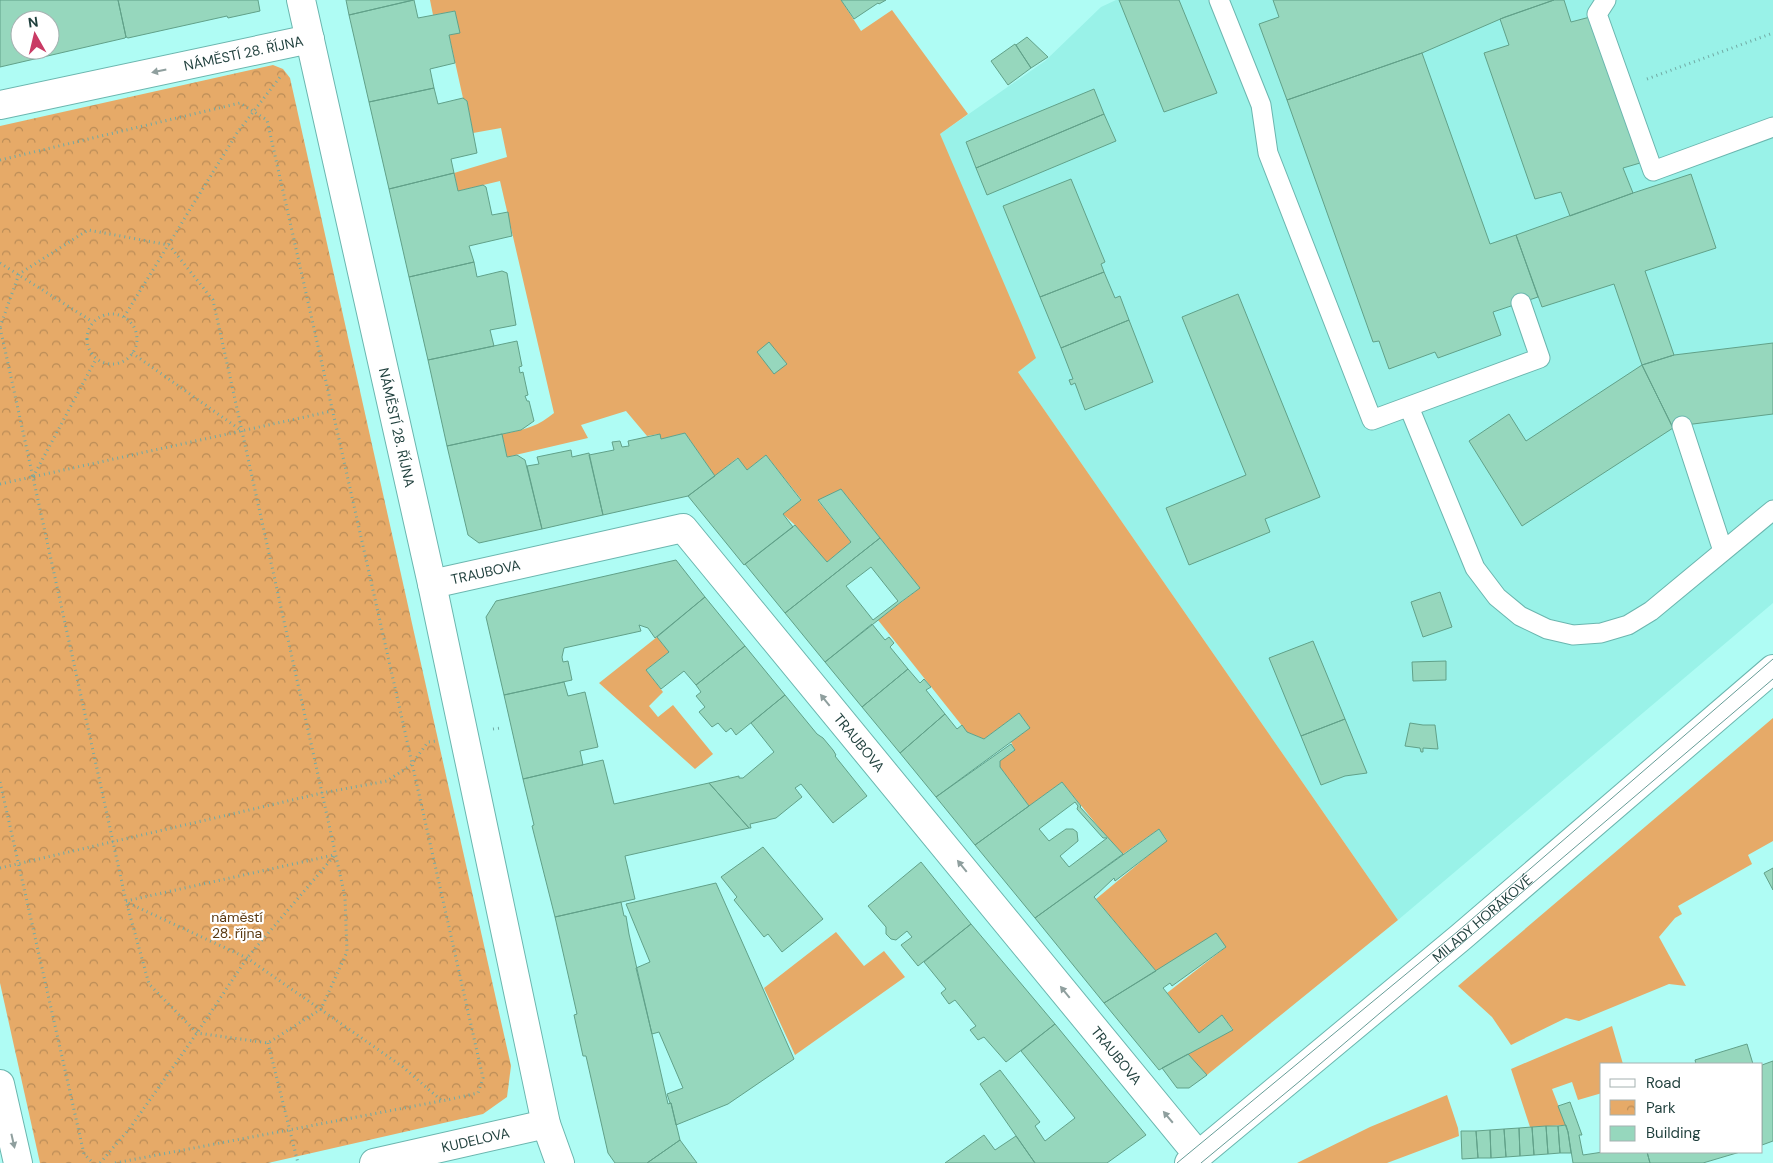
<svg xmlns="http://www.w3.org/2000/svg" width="1773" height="1163" font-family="'DM Sans',sans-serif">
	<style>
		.built { fill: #99f2e8 }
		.green { fill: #e6aa68 }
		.park { fill: url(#park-crowns) }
		.building { fill: #96d7bd; stroke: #61a189; fill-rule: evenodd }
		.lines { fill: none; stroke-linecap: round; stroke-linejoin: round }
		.service-casing { stroke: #6bb6af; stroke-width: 21 }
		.minor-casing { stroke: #6bb6af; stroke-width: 30 }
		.tertiary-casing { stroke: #6bb6af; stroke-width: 30 }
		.path { stroke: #71aaa4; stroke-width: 3; stroke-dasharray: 1 4; stroke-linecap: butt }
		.service { stroke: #fff; stroke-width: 19 }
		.minor { stroke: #fff; stroke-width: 28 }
		.tertiary { stroke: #fff; stroke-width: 28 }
		.tram { stroke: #669c97; stroke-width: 1 }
		.oneway { fill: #8f9f9e }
		.labels { text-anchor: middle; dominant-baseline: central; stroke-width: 4.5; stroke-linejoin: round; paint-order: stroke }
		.street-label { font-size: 14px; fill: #1f3f3c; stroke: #fff }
		.park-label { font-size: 14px; fill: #5b3a12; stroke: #fff }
	</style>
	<defs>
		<pattern id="park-crowns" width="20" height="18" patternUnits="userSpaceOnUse" patternTransform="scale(1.25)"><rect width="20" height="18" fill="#e6aa68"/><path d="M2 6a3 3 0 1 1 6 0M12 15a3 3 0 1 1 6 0" fill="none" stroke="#ba8c57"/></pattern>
	</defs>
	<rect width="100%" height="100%" fill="#affcf4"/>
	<!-- built -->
	<path class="built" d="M 1116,0 L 1773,0 L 1773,603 L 1398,920 L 1018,372 L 940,134 L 1045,61 L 1101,7 Z"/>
	<!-- green -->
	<path class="green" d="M 430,0 L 841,0 L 861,31 L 892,10 L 968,114 L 940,134 L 1036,358 L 1018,372 L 1398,920 L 1207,1075 L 1188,1054 L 1233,1029 L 1222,1015 L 1199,1033 L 1167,993 L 1226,947 L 1156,971 L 1096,899 L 1167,840 L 1159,829 L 1123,854 L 1105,835 L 1062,782 L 1029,806 L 1000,767 L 1000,761 L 1015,750 L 1011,742 L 1030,728 L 1019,713 L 984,739 L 967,732 L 878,620 L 920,588 L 841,489 L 818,501 L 851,542 L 827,562 L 795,525 L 783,514 L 801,499 L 766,455 L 747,470 L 737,458 L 715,476 L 685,433 L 661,439 L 659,434 L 647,436 L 626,411 L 581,425 L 588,438 L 507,457 L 502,434 C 524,430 537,427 554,413 L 500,181 L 458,191 L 454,173 L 507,157 L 501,128 L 473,133 L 467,101 L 463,98 L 449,35 L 459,32 L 455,11 L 433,15 Z
		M 657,637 L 669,652 L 646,670 L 663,692 L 649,706 L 658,717 L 673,705 L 713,754 L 695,769 L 599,683 Z
		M 1773,718 L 1773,841 L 1748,855 L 1752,864 L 1678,906 L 1682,914 L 1675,918 L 1659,937 L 1686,986 L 1669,984 L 1579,1021 L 1566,1018 L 1511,1045 L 1492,1017 L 1458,986 Z
		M 836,932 L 864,966 L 884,951 L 905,977 L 795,1055 L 764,988 Z
		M 1612,1026 L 1623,1064 L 1602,1064 L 1602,1093 L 1578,1100 L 1572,1082 L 1552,1089 L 1566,1125 L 1530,1127 L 1511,1069 Z
		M 1447,1095 L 1458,1128 L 1459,1136 L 1387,1163 L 1297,1163 L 1370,1127 Z"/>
	<!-- park -->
	<path class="park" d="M 273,65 L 283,69 L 290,78 L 511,1066 L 507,1097 L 483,1114 L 268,1163 L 40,1163 L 0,983 L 0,126 Z"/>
	<!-- building -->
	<path class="building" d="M 0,0 L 118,0 L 126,37 L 125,38 L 0,67 ZM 20,20 L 50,20 L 50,50 L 20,50 Z
		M 118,0 L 258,0 L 260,11 L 228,18 L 227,16 L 128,38 L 126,37 Z
		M 346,0 L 413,0 L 349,15 Z
		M 414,0 L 418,18 L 455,11 L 460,33 L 449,35 L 455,63 L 430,69 L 434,88 L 369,102 L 349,15 Z
		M 841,0 L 886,0 L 879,4 L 878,3 L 854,19 Z
		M 1119,0 L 1179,0 L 1217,93 L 1164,112 Z
		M 1273,0 L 1554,0 L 1505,17 L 1422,53 L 1287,100 L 1259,24 L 1279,17 Z
		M 1554,0 L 1564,0 L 1571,22 L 1590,17 L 1640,163 L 1623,168 L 1633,193 L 1570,216 L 1561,192 L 1535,199 L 1484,53 L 1509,45 L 1500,19 Z
		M 1027,37 L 1048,57 L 1031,68 L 1016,45 Z
		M 1015,44 L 1031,68 L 1008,85 L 991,61 Z
		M 1422,53 L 1490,244 L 1516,235 L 1538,297 L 1493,312 L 1501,335 L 1438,358 L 1435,352 L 1389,369 L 1379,341 L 1373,342 L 1287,100 Z
		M 434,88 L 438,104 L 463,98 L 467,101 L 477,153 L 451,159 L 454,173 L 389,189 L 369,102 Z
		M 1094,89 L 1104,114 L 976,168 L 966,142 Z
		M 1104,114 L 1116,141 L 987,195 L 976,168 Z
		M 454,173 L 458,191 L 483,185 L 486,187 L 492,215 L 508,212 L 512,236 L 469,246 L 474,262 L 409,277 L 389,189 Z
		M 1691,174 L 1716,248 L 1645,271 L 1674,355 L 1642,365 L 1614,284 L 1542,307 L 1516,235 L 1633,193 Z
		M 1071,179 L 1105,262 L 1101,264 L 1104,272 L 1040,297 L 1003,206 Z
		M 474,262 L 477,277 L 502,271 L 507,273 L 516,325 L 490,330 L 494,346 L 428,360 L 409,277 Z
		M 1104,272 L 1115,298 L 1120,296 L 1129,320 L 1061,348 L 1040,297 Z
		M 1238,294 L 1320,497 L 1265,519 L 1270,532 L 1189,565 L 1166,508 L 1246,475 L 1182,317 Z
		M 1129,320 L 1153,382 L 1085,410 L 1075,383 L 1071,385 L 1069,380 L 1073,379 L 1061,348 Z
		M 517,341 L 522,366 L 519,367 L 520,373 L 523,372 L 528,395 L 525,396 L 527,401 L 529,401 L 534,421 L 521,430 L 447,446 L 428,360 Z
		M 769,342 L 787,364 L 774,374 L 757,352 Z
		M 1773,343 L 1773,414 L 1693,424 L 1673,428 L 1642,365 L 1674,355 Z
		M 1642,365 L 1673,428 L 1522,526 L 1469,441 L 1509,414 L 1526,441 Z
		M 685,433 L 715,476 L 688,496 L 603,515 L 589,455 L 614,450 L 612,442 L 620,441 L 622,447 L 629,446 L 628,441 L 660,434 L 661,439 Z
		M 502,434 L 507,457 L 517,455 L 525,460 L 542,529 L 479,543 L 468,535 L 447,446 Z
		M 571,450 L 572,457 L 589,453 L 603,515 L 542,529 L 527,466 L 539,464 L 537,457 Z
		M 766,455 L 801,500 L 783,514 L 793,527 L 744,565 L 688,496 L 738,458 L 747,470 Z
		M 841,489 L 880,538 L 785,613 L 745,564 L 795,525 L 827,562 L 851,542 L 818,500 Z
		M 880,538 L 920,588 L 901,602 L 825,662 L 785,613 ZM 871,567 L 898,601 L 873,620 L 846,586 Z
		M 676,560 L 705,597 L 655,638 L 648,628 L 639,625 L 641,631 L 564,648 L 562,657 L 563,662 L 568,661 L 572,680 L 504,695 L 486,617 L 496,601 Z
		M 1440,592 L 1452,627 L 1423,637 L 1411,602 Z
		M 705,597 L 745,646 L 696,685 L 684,671 L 661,689 L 646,670 L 669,652 L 657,637 Z
		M 872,624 L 885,640 L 889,637 L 894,643 L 890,647 L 908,669 L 862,707 L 825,662 Z
		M 1313,641 L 1345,719 L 1301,736 L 1269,658 Z
		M 745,646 L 785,695 L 736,735 L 731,728 L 726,732 L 718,723 L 712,727 L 699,712 L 705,707 L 696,696 L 701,692 L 696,685 Z
		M 1446,661 L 1446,680 L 1413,681 L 1412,662 Z
		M 908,669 L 920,683 L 924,679 L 931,687 L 926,690 L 945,714 L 900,753 L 862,707 Z
		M 564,682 L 568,696 L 585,692 L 598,747 L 580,751 L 583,765 L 523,779 L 504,695 Z
		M 785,695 L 817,734 L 823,738 L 833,750 L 836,755 L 835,756 L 867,796 L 833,823 L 801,784 L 795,788 L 802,797 L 776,818 L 750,824 L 751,828 L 749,828 L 709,783 L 739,776 L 739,778 L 743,778 L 774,752 L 751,723 Z
		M 1019,713 L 1030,728 L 936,797 L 900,753 L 945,714 L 957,729 L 962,725 L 967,732 L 984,739 Z
		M 1345,719 L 1367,773 L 1345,776 L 1321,785 L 1301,736 Z
		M 1410,723 L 1423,725 L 1435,725 L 1438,749 L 1423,748 L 1423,752 L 1421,752 L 1420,748 L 1405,746 Z
		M 1011,744 L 1015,750 L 1000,761 L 1000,767 L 1029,806 L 975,845 L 936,797 Z
		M 603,760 L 614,804 L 709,783 L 749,828 L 625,856 L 635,899 L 555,917 L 532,826 L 534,825 L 523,779 Z
		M 1062,782 L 1081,806 L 1080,807 L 1123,854 L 1035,918 L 975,845 ZM 1075,802 L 1078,806 L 1077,809 L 1103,838 L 1107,838 L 1069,867 L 1060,856 L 1078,841 L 1077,832 L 1073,829 L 1066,829 L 1049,841 L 1039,829 Z
		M 1159,829 L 1167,841 L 1115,881 L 1114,878 L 1094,897 L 1156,971 L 1104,1003 L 1035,918 Z
		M 763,847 L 823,919 L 782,952 L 768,934 L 764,937 L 734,900 L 737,897 L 721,877 Z
		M 921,862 L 971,924 L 918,966 L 901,945 L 912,937 L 907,931 L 896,940 L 891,939 L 886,934 L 886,927 L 868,906 Z
		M 1773,868 L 1773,890 L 1764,873 Z
		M 716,883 L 794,1059 L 728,1104 L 676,1125 L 671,1103 L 670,1103 L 667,1094 L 683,1088 L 659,1032 L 652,1034 L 636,968 L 650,962 L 626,904 Z
		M 621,902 L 624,916 L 626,916 L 629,934 L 668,1104 L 671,1103 L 680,1140 L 647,1163 L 615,1163 L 608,1153 L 586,1056 L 583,1056 L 574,1015 L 577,1014 L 555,917 Z
		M 971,924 L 1055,1024 L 1006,1062 L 984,1037 L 978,1040 L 970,1030 L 976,1026 L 955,1000 L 949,1004 L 941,993 L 946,989 L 924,962 Z
		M 1216,933 L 1226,947 L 1172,986 L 1170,983 L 1163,988 L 1199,1033 L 1222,1015 L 1233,1030 L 1159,1070 L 1104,1003 Z
		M 1055,1024 L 1146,1135 L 1107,1163 L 1035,1163 L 980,1084 L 1000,1070 L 1040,1122 L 1035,1126 L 1045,1141 L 1075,1118 L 1021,1051 Z
		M 1747,1044 L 1753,1064 L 1696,1064 L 1695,1060 Z
		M 1188,1054 L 1207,1075 L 1189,1088 L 1177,1088 L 1162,1068 Z
		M 1773,1061 L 1773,1141 L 1762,1145 L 1762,1065 Z
		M 1570,1102 L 1582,1135 L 1579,1135 L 1583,1155 L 1603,1152 L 1647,1152 L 1650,1163 L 1573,1163 L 1568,1132 L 1558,1106 Z
		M 1566,1125 L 1568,1132 L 1571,1153 L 1560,1153 L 1558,1126 Z
		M 1546,1126 L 1548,1154 L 1534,1155 L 1532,1127 Z
		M 1546,1126 L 1558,1126 L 1560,1153 L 1548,1154 Z
		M 1532,1127 L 1534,1155 L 1520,1156 L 1519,1128 Z
		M 1519,1128 L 1520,1156 L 1506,1157 L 1504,1129 Z
		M 1504,1129 L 1506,1157 L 1491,1158 L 1490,1130 Z
		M 1490,1130 L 1491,1158 L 1478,1158 L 1476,1131 Z
		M 1461,1131 L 1476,1131 L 1478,1158 L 1462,1159 Z
		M 984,1135 L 995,1150 L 1016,1136 L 1035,1163 L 945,1163 Z
		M 680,1140 L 697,1163 L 647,1163 Z
		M 1647,1152 L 1740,1152 L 1703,1163 L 1650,1163 Z"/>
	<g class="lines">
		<!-- service casing -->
		<g class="service-casing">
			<path id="service" d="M 1219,0 L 1261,105 L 1268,153 L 1372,420 L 1540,358 L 1521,303
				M 1606,0 L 1597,14 L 1653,171 L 1773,127
				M 1409,407 L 1475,568 L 1497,597 L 1520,616 L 1547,629 L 1573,635 L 1601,633 L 1628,625 L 1651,611 L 1773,510
				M 1682,426 L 1723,551"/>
		</g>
		<!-- minor casing -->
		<g class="minor-casing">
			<g id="minor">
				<path id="s1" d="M 0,105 L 310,39"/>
				<path id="s2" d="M 432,584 L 683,528 L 1198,1155"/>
				<path d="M 0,1084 L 18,1163"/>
				<path id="s3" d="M 374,1163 L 546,1124"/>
			</g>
		</g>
		<!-- tertiary casing -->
		<g class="tertiary-casing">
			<g id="tertiary">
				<path id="s4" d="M 301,0 L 432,584 L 546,1124 L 560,1163"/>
				<path id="s5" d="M 1189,1163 L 1461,937 L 1773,669"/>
			</g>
		</g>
		<!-- path -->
		<path class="path" d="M 1647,79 L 1773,33
			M 0,160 L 240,103 L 267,120 L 483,1078 L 478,1093 L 442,1101 L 403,1067 L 247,958 L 126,902
			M 0,263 L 93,322
			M87 339a25 25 0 1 1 50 0a25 25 0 1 1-50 0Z
			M 124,317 L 237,133 L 280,77
			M 0,327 L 19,274 L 88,230 L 169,245 L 213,300 L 345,897 L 347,952 L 321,1009 L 268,1043 L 197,1033 L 149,984 L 126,901 L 0,327
			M 132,353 L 242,431
			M 33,477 L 96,359
			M 0,484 L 332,411
			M 493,729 L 501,728
			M 0,782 L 84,1154 L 93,1163
			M 0,868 L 322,793 L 387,781 L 411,765 L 428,742 L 436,741
			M 126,901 L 334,855
			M 268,1043 L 298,1163
			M 100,1163 L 130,1128 L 197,1033 L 247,958 L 335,855
			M 115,1163 L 441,1101"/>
		<!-- service -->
		<use href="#service" class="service"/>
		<!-- minor -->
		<use href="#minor" class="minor"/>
		<!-- tertiary -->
		<use href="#tertiary" class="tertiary"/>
		<!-- tram -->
		<path class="tram" d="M 1177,1163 L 1457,932 L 1773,659
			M 1201,1163 L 1300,1081 L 1773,679"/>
	</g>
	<!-- one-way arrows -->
	<defs><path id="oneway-solid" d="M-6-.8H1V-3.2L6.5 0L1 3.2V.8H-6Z" transform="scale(1.25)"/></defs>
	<g class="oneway">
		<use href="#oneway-solid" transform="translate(159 71) rotate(168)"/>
		<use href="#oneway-solid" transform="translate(825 700) rotate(-129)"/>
		<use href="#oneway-solid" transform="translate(962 866) rotate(-129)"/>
		<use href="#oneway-solid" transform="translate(1065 992) rotate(-129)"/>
		<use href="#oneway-solid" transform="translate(1168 1117) rotate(-130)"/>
		<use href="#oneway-solid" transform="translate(13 1141) rotate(77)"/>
	</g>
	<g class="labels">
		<!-- street labels -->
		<g class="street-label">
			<text stroke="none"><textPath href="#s1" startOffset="249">NÁMĚSTÍ 28. ŘÍJNA</textPath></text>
			<text stroke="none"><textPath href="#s4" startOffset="438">NÁMĚSTÍ 28. ŘÍJNA</textPath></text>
			<text stroke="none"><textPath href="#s2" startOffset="55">TRAUBOVA</textPath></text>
			<text stroke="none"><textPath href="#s2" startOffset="535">TRAUBOVA</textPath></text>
			<text stroke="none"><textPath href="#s5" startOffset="382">MILADY HORÁKOVÉ</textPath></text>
			<text stroke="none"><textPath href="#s2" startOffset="940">TRAUBOVA</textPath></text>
			<text stroke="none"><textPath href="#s3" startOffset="104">KUDELOVA</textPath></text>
		</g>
		<!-- park labels -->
		<g class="park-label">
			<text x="237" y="917">náměstí<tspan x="237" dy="16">28. října</tspan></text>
		</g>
	</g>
	<!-- legend -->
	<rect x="1600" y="1063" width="162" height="90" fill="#ffffff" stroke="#a5b2b1"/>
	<rect x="1610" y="1079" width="25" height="8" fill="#ffffff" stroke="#a5b2b1"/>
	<text x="1646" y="1088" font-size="15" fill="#1f3f3c">Road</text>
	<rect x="1610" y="1100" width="25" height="15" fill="url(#park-crowns)" stroke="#a5b2b1"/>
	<text x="1646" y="1113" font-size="15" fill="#1f3f3c">Park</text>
	<rect x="1610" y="1126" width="25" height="15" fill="#96d7bd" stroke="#a5b2b1"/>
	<text x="1646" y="1138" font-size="15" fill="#1f3f3c">Building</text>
	<!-- north arrow -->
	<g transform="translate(35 35) rotate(352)"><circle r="24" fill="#ffffff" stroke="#a5b2b1"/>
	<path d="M0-4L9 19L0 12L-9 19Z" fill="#c93b65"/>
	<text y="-8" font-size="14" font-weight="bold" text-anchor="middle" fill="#1f3f3c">N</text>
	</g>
</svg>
